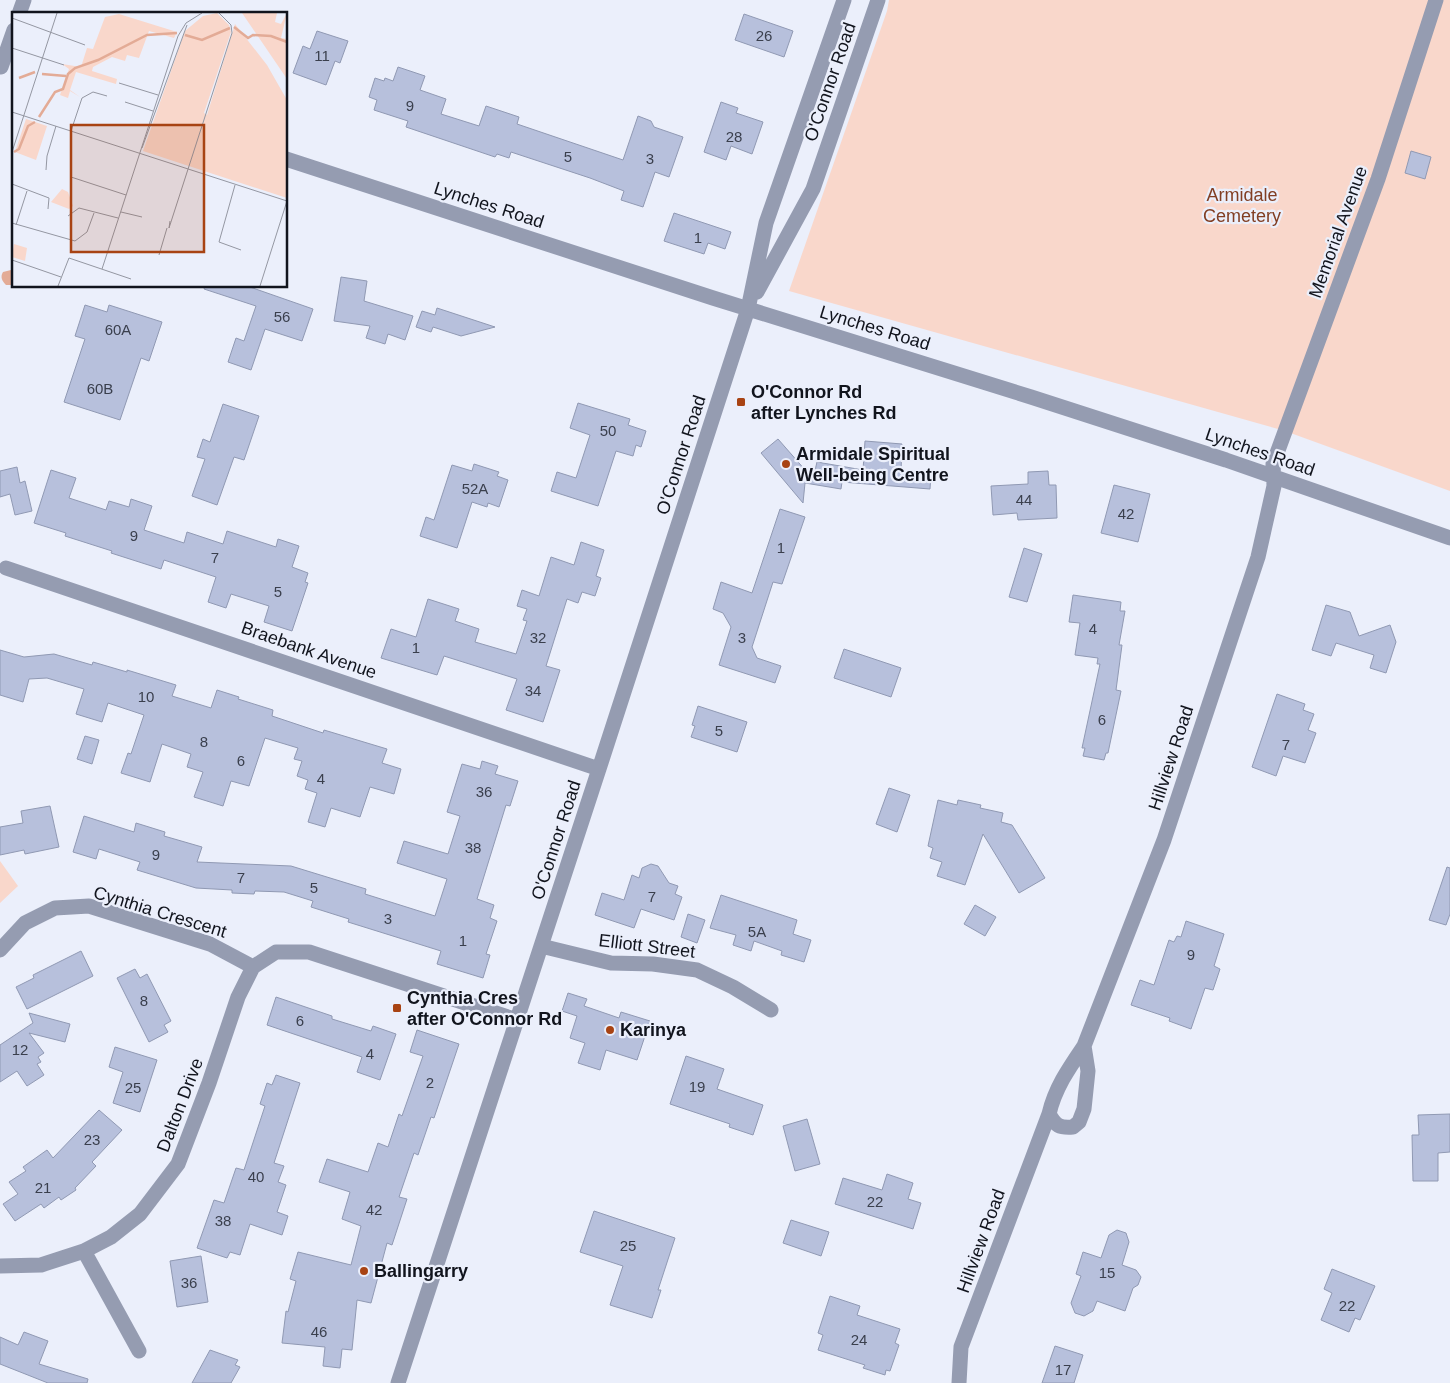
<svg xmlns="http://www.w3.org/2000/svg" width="1450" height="1383" font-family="Arial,sans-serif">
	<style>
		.green { fill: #f9d7cb }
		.water { fill: #e3ab96 }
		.building { fill: #b7c0dc; stroke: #9099b3 }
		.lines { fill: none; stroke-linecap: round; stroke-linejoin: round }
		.minor { stroke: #959cb1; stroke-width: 15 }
		.poi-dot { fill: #a84313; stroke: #ebeffb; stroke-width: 2 }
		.labels { text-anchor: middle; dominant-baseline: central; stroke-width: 4.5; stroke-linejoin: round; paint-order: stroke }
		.number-label { font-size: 15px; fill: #3a3f4d }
		.street-label { font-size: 18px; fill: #11141d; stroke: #ebeffb }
		.park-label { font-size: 18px; fill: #823e23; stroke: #ebeffb }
		.poi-label { font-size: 18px; font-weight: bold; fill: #11141d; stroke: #ebeffb; text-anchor: start }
		.inset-river { fill: none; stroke: #e3ab96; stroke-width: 2.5 }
		.inset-road { fill: none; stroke: #9497a2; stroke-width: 1 }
		.view { fill: #a84313; fill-opacity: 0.15; stroke: #a84313; stroke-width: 2.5 }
		.inset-edge { fill: none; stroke: #11141d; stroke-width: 2.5 }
	</style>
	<rect width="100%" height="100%" fill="#ebeffb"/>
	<!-- green -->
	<path class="green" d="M 889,0 L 1450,0 L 1450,491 L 1285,431 L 789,291 L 887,11 Z
		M 0,861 L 18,886 L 0,903 Z"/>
	<!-- water -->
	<path class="water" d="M 11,270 L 14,271 L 14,285 L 6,285 C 2,281 0,277 3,272 Z"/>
	<!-- building -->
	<path class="building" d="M 744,14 L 793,31 L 784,57 L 735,40 Z
		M 317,31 L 348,41 L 340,63 L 335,61 L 326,85 L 293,73 L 303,46 L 310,49 Z
		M 398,67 L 425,76 L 420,90 L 446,99 L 441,114 L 479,126 L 486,106 L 519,117 L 517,124 L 623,160 L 638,116 L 651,121 L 654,127 L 683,137 L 669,177 L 655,172 L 643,207 L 621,200 L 624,191 L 590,178 L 511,152 L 509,158 L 497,154 L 495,157 L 406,127 L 408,121 L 374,110 L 377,100 L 369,97 L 375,78 L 384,81 L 385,78 L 393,81 Z
		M 721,102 L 738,108 L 736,113 L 763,122 L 752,154 L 731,146 L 726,160 L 704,152 Z
		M 1411,151 L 1431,157 L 1425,179 L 1405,173 Z
		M 674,213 L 731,232 L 725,249 L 708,243 L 704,254 L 664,241 Z
		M 341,277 L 367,281 L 364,301 L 413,316 L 405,340 L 388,334 L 385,344 L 366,338 L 370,326 L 334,321 Z
		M 205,286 L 247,286 L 313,309 L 302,341 L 265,329 L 251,370 L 228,362 L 236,338 L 244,341 L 256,306 L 204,289 Z
		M 85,305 L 107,312 L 109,305 L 162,322 L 149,361 L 141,358 L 120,420 L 64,402 L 85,339 L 75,336 Z
		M 437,308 L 495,327 L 461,336 L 433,327 L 431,332 L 416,327 L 422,311 L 435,315 Z
		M 578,403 L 630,419 L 628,425 L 646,431 L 641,447 L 636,445 L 633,456 L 616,451 L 598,506 L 551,491 L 557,472 L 576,478 L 590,435 L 570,428 Z
		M 223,404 L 259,416 L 244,460 L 234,457 L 217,505 L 192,496 L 205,459 L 197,457 L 203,439 L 210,442 Z
		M 778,439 L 813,479 L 817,462 L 863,470 L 865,441 L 902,444 L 901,471 L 931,473 L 930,489 L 842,482 L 841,489 L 805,483 L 803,503 L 761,453 Z
		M 474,464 L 499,472 L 497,476 L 508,480 L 499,507 L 488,503 L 487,507 L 472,502 L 457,548 L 420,536 L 426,517 L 434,520 L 452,465 L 472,471 Z
		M 17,467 L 20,483 L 25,481 L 32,511 L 15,515 L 10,494 L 0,497 L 0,471 Z
		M 51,470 L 76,478 L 69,498 L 106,510 L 109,501 L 129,507 L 131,499 L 152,506 L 144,530 L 184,543 L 187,532 L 223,544 L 227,531 L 276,547 L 278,539 L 299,546 L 292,567 L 308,573 L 305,582 L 308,583 L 292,631 L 264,622 L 269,606 L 231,594 L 226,608 L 208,602 L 216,577 L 164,560 L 161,569 L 111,553 L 112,551 L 65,536 L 66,533 L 34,523 Z
		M 1048,471 L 1049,485 L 1056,485 L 1057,518 L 1018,520 L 1017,513 L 993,515 L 991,486 L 1028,484 L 1028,472 Z
		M 1114,485 L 1150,494 L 1138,542 L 1101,533 Z
		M 780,509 L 805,517 L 782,584 L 773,582 L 752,647 L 757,658 L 781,666 L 775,683 L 719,665 L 731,627 L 723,613 L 713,609 L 721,582 L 752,593 Z
		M 581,542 L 604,550 L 596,576 L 601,578 L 595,596 L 582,592 L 578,603 L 567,599 L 546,666 L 560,670 L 543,722 L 506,710 L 517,679 L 444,656 L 437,675 L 381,658 L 391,629 L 416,637 L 428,599 L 459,609 L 455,621 L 479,629 L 475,642 L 516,654 L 527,621 L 523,620 L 527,609 L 517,606 L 522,590 L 539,596 L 551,557 L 574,565 Z
		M 1024,548 L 1042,554 L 1027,602 L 1009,597 Z
		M 1073,595 L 1121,602 L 1120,611 L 1125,611 L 1119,645 L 1122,645 L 1116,690 L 1121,691 L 1108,753 L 1106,753 L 1104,760 L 1083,756 L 1085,748 L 1082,748 L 1100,664 L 1097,664 L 1098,658 L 1075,655 L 1080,623 L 1069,622 Z
		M 1326,605 L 1350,612 L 1359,636 L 1390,625 L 1396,642 L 1386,673 L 1370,668 L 1374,655 L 1336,643 L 1331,656 L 1312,650 Z
		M 844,649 L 901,668 L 891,697 L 834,678 Z
		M 0,650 L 24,657 L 54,654 L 92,665 L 93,662 L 127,672 L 127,670 L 176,685 L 172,696 L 211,708 L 217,690 L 239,697 L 238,699 L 273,710 L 272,716 L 323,733 L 324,730 L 387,749 L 382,763 L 401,769 L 394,794 L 370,787 L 360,817 L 331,808 L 325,827 L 308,822 L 317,793 L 305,789 L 308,780 L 297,776 L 302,761 L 294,759 L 298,748 L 265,738 L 249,786 L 231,781 L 223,806 L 194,797 L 203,772 L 187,767 L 191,754 L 162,744 L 150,782 L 121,773 L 128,753 L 131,754 L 144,715 L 108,703 L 102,722 L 76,714 L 84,689 L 47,678 L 29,679 L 23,702 L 0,695 Z
		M 1277,694 L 1305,704 L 1303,710 L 1314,714 L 1308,730 L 1316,733 L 1305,763 L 1283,756 L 1276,776 L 1252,767 Z
		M 698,706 L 747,722 L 737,752 L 691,737 L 695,726 L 692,725 Z
		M 85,736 L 99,740 L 92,764 L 77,759 Z
		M 482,761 L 498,766 L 495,774 L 518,781 L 510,806 L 506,805 L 477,899 L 494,905 L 490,918 L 497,921 L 486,954 L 490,955 L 483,978 L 437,964 L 441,951 L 348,922 L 349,919 L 311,907 L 313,901 L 284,892 L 255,891 L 254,894 L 232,893 L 232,890 L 196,888 L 137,870 L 140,862 L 99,849 L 96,859 L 73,852 L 84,816 L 134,832 L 136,823 L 165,832 L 164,836 L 202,847 L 197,862 L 291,866 L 366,889 L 365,894 L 435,916 L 447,879 L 397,863 L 404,841 L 448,854 L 460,816 L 447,812 L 462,764 L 480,769 Z
		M 889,788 L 910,795 L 897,832 L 876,824 Z
		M 938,800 L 957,805 L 958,800 L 981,805 L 980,808 L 1003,813 L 1001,822 L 1012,825 L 1045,878 L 1019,893 L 983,834 L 965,885 L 937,876 L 942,862 L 930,858 L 933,848 L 928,846 Z
		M 50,806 L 59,847 L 25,854 L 24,850 L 0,855 L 0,827 L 23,823 L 21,811 Z
		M 651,864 L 658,866 L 669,883 L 678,886 L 675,894 L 682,897 L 674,920 L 641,909 L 634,928 L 595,915 L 602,893 L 624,900 L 632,875 L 639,878 L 642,868 Z
		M 1447,867 L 1450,868 L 1450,914 L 1446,925 L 1429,920 Z
		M 721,895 L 797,920 L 793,934 L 811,940 L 804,962 L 781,955 L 782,951 L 754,941 L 751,951 L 733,945 L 736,935 L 710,928 Z
		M 975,905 L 996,917 L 985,936 L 964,924 Z
		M 688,914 L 705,920 L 697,943 L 681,937 Z
		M 1186,921 L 1224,934 L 1214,966 L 1220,969 L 1213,990 L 1205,988 L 1191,1029 L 1169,1021 L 1170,1018 L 1131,1005 L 1140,980 L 1154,985 L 1169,940 L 1174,942 L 1177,936 L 1181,937 Z
		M 81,951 L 93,976 L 27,1009 L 16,987 L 34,978 L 33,975 Z
		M 135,969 L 140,978 L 147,974 L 171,1021 L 164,1025 L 168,1032 L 149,1042 L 117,978 Z
		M 568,993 L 587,999 L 584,1006 L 619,1018 L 621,1012 L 650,1021 L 637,1060 L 606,1050 L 600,1070 L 578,1063 L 585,1043 L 570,1038 L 577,1016 L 562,1011 Z
		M 276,997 L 332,1016 L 332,1019 L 371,1031 L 373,1026 L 396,1034 L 380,1080 L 357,1072 L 362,1057 L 267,1025 Z
		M 29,1013 L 70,1024 L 65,1042 L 29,1033 L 44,1053 L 38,1057 L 41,1062 L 37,1064 L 44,1075 L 27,1086 L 17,1071 L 0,1082 L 0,1045 L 33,1023 Z
		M 417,1030 L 459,1044 L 434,1118 L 431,1117 L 418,1155 L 414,1153 L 399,1197 L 407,1199 L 392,1245 L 387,1243 L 371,1303 L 357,1300 L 352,1350 L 342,1349 L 340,1368 L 323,1366 L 325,1347 L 282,1343 L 286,1311 L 288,1312 L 296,1281 L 290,1279 L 298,1252 L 351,1265 L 361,1226 L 342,1219 L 350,1192 L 319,1182 L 327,1159 L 368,1172 L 378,1143 L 388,1147 L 399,1114 L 402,1116 L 423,1056 L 410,1052 Z
		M 115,1047 L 157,1060 L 140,1112 L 113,1103 L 123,1072 L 109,1067 Z
		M 686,1056 L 724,1069 L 717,1089 L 763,1105 L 753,1135 L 729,1127 L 730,1124 L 670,1104 Z
		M 276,1075 L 300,1083 L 274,1163 L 284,1166 L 278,1182 L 286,1185 L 277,1212 L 288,1216 L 282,1235 L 250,1224 L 240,1255 L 230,1252 L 227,1258 L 197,1248 L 214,1200 L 224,1203 L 236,1168 L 244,1170 L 265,1106 L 260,1104 L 267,1083 L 272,1085 Z
		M 99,1110 L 122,1130 L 92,1162 L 96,1166 L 75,1188 L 76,1190 L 61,1200 L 59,1197 L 44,1208 L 41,1204 L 15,1221 L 3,1204 L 18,1194 L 9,1182 L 26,1171 L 23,1167 L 47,1150 L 53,1158 Z
		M 1450,1114 L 1450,1152 L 1438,1153 L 1438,1181 L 1413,1181 L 1412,1135 L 1419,1135 L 1418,1115 Z
		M 807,1119 L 820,1164 L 795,1171 L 783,1126 Z
		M 887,1174 L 913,1183 L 908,1199 L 921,1203 L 913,1229 L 835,1204 L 843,1178 L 882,1190 Z
		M 594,1211 L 675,1238 L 658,1290 L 661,1290 L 652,1318 L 610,1305 L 623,1266 L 580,1252 Z
		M 791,1220 L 829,1232 L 821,1256 L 783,1243 Z
		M 1117,1230 L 1126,1233 L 1129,1242 L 1122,1265 L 1136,1270 L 1141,1277 L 1138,1285 L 1133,1288 L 1125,1311 L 1097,1301 L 1093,1311 L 1084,1316 L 1075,1313 L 1071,1303 L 1081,1276 L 1076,1274 L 1083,1252 L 1101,1258 L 1109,1235 Z
		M 201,1256 L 208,1302 L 177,1307 L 170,1261 Z
		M 1332,1269 L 1375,1286 L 1360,1320 L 1355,1318 L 1349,1332 L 1321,1320 L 1332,1293 L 1324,1289 Z
		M 830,1296 L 860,1306 L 857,1315 L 900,1329 L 895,1343 L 899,1345 L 890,1371 L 886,1370 L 885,1375 L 863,1368 L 865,1365 L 818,1350 L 823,1335 L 818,1333 Z
		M 24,1332 L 48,1341 L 39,1364 L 88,1379 L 87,1383 L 48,1383 L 0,1364 L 0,1337 L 18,1345 Z
		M 1055,1346 L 1083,1355 L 1074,1383 L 1042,1383 Z
		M 210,1350 L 238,1360 L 235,1365 L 240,1367 L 231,1383 L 192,1383 Z"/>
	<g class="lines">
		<!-- minor -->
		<path class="minor" d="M 19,14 L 24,0
			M 1,67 L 14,30
			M 286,159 L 713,298 L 1031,397 L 1226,460 L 1450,538
			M 757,292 L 813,189 L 878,0
			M 6,568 L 599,769
			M 541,946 L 611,963 L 653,964 L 697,970 L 733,987 L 771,1010
			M 0,950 L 25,923 L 55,908 L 89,906 L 210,944 L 253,967
			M 253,967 L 276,952 L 309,952 L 517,1020
			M 1084,1046 L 1088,1071 L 1084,1109 L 1079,1122 L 1073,1127 C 1059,1128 1056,1126 1049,1114 C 1055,1088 1069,1068 1084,1046 L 1164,840 L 1258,557 L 1274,486 L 1273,464 L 1378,179 L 1436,0
			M 84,1251 L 139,1351
			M 0,1266 L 41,1265 L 84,1251 L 111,1237 L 140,1214 L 178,1164 L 209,1083 L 238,997 L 253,967
			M 398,1383 L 599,769 L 748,309 L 766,223 L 844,0
			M 959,1383 L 961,1347 L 1049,1114"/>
	</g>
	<!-- markers -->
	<g class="poi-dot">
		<rect x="736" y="397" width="10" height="10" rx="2.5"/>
		<circle cx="786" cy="464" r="5"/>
		<rect x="392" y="1003" width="10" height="10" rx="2.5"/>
		<circle cx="610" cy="1030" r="5"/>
		<circle cx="364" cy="1271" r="5"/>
	</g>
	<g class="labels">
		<!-- number labels -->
		<g class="number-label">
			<text x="764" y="35">26</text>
			<text x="322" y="55">11</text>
			<text x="410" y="105">9</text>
			<text x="734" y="136">28</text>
			<text x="568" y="156">5</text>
			<text x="650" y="158">3</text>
			<text x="698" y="237">1</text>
			<text x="282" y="316">56</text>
			<text x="118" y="329">60A</text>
			<text x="100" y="388">60B</text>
			<text x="608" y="430">50</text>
			<text x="475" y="488">52A</text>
			<text x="1024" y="499">44</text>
			<text x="1126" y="513">42</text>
			<text x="134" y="535">9</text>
			<text x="781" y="547">1</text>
			<text x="215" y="557">7</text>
			<text x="278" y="591">5</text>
			<text x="1093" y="628">4</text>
			<text x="538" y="637">32</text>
			<text x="742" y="637">3</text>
			<text x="416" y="647">1</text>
			<text x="533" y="690">34</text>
			<text x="146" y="696">10</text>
			<text x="1102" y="719">6</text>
			<text x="719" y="730">5</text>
			<text x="204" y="741">8</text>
			<text x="1286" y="744">7</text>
			<text x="241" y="760">6</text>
			<text x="321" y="778">4</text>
			<text x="484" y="791">36</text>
			<text x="473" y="847">38</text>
			<text x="156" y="854">9</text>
			<text x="241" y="877">7</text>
			<text x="314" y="887">5</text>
			<text x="652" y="896">7</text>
			<text x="388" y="918">3</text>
			<text x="757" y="931">5A</text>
			<text x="463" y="940">1</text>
			<text x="1191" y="954">9</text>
			<text x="144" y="1000">8</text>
			<text x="300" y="1020">6</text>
			<text x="20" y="1049">12</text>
			<text x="370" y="1053">4</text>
			<text x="430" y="1082">2</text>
			<text x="697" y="1086">19</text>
			<text x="133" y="1087">25</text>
			<text x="92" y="1139">23</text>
			<text x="256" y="1176">40</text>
			<text x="43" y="1187">21</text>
			<text x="875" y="1201">22</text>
			<text x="374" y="1209">42</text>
			<text x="223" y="1220">38</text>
			<text x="628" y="1245">25</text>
			<text x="1107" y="1272">15</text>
			<text x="189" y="1282">36</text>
			<text x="1347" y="1305">22</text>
			<text x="319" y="1331">46</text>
			<text x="859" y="1339">24</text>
			<text x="1063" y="1369">17</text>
		</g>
		<!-- street labels -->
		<g class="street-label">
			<text transform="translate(830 82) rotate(-71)">O'Connor Road</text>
			<text transform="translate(489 205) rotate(18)">Lynches Road</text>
			<text transform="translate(1338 232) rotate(-70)">Memorial Avenue</text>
			<text transform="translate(875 328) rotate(17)">Lynches Road</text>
			<text transform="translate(1260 452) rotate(19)">Lynches Road</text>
			<text transform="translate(681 455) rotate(-72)">O'Connor Road</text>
			<text transform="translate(309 650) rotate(19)">Braebank Avenue</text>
			<text transform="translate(1171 758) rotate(-72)">Hillview Road</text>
			<text transform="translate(556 840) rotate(-72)">O'Connor Road</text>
			<text transform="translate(160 912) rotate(17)">Cynthia Crescent</text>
			<text transform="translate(647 946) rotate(7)">Elliott Street</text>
			<text transform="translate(180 1105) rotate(-69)">Dalton Drive</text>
			<text transform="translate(981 1241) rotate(-70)">Hillview Road</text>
		</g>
		<!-- park labels -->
		<g class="park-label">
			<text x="1242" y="195">Armidale<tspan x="1242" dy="21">Cemetery</tspan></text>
		</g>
		<!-- poi labels -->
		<g class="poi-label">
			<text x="751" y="392">O'Connor Rd<tspan x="751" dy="21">after Lynches Rd</tspan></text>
			<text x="796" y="454">Armidale Spiritual<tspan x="796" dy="21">Well-being Centre</tspan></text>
			<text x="407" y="998">Cynthia Cres<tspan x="407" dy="21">after O'Connor Rd</tspan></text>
			<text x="620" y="1030">Karinya</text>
			<text x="374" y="1271">Ballingarry</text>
		</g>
	</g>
	<!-- overview -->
	<g transform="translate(12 12)">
		<rect width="275" height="275" fill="#ebeffb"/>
		<path d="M 205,1 L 217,13 L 219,20 L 192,101 L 195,103 L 223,12 L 255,53 L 275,88 L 275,186 L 131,139 L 173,19 L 191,4 ZM 230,1 L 265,1 L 263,10 L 269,12 L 275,1 L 269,26 L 275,27 L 275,67 ZM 107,2 L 165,20 L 162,26 L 137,19 L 127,46 L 115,43 L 113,49 L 100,45 L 81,55 L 80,59 L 105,67 L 104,72 L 64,60 L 58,78 L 68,85 L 58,79 L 56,86 L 48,83 L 57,57 L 50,52 L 69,55 L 75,36 L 81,37 L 93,5 ZM 14,107 L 35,114 L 24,148 L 3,140 ZM 50,177 L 56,180 L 61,194 L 57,197 L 39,190 ZM 2,232 L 15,236 L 13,249 L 0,245 Z" fill="#f9d7cb"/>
		<path class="inset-river" d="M 222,15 L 236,26 L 241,23 L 259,24 L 275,30M 173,23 L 190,28 L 218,16M 30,62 L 54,64M 7,66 L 23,60M 27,105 L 43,80 L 51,77 L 56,62 L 63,56 L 86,48 L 135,23 L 165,21M 2,140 L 7,137 L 16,114 L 23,110"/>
		<path class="inset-road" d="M 0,6 L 73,33M 0,36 L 52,53M 107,71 L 146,83M 113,90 L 141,99M 0,100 L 275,189M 59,119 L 70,86 L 81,80 L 95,84M 130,136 L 175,13M 0,140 L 45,1M 34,158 L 35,144 L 44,114M 59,165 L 114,183M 0,172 L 37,186 L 36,197M 223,173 L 207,230 L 229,238M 109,200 L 130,205M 56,204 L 67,196 L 106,206M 158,209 L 157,216 L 220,21 L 219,13 L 207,1M 0,211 L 63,229 L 75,220 L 82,201M 4,213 L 15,179M 147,243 L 155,216M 0,248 L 49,265M 90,257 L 166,24 L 174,11 L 190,1M 46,274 L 57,246 L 119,267M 248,274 L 275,189"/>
		<path class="view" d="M 59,113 L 192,113 L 192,240 L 59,240 Z"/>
		<rect width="275" height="275" class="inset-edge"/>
	</g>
</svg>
